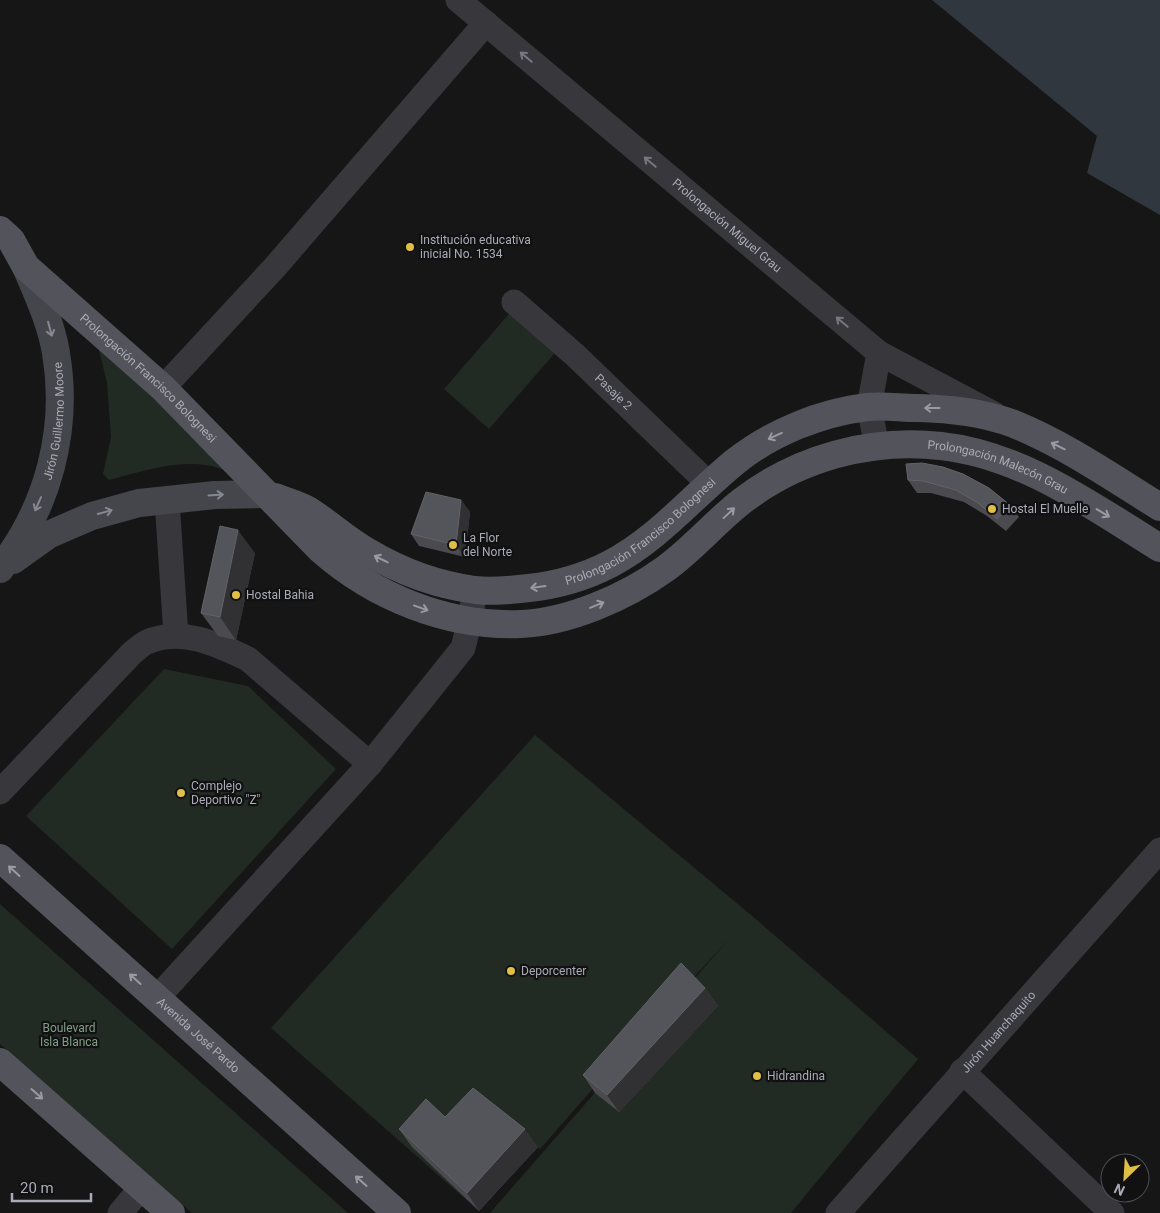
<svg xmlns="http://www.w3.org/2000/svg" width="1160" height="1213" font-family="Roboto,sans-serif">
	<style>
		.green { fill: #222a24 }
		.water { fill: #30373f }
		.lines { fill: none; stroke-linecap: round; stroke-linejoin: round }
		.street { stroke: #37373c; stroke-width: 25 }
		.secondary { stroke: #45464c; stroke-width: 28 }
		.primary { stroke: #53545b; stroke-width: 28 }
		.wall { fill: #4a4a4f }
		.shaded-wall { fill: #313134 }
		.building { fill: #54555a; stroke: #626268 }
		.oneway { stroke: #76777f }
		.oneway2 { stroke: #868891 }
		.oneway3 { stroke: #989aa4 }
		.poi-dot { fill: #e0bf45; stroke: #111112; stroke-width: 2 }
		.labels { text-anchor: middle; dominant-baseline: central; stroke-width: 4.5; stroke-linejoin: round; paint-order: stroke }
		.street-label { font-size: 12px; fill: #a9abb6; stroke: #111112 }
		.poi-label { font-size: 12px; fill: #a9abb6; stroke: #111112; text-anchor: start }
		.park-label { font-size: 12px; fill: #829f87; stroke: #111112 }
	</style>
	<rect width="100%" height="100%" fill="#161617"/>
	<!-- green -->
	<path class="green" d="M 515,307 L 561,346 L 489,429 L 444,389 Z
		M 101,344 L 234,474 C 227,471 219,468 212,466 C 177,459 143,471 109,480 L 103,474 L 111,437 L 107,383 L 99,350 Z
		M 164,669 L 248,686 L 336,769 L 172,949 L 26,816 Z
		M 535,735 L 751,915 L 918,1059 L 791,1213 L 490,1213 L 729,939 L 618,1060 L 540,1149 L 538,1147 L 479,1211 L 271,1028 Z
		M 0,904 L 348,1213 L 192,1213 L 0,1044 Z"/>
	<!-- water -->
	<path class="water" d="M 932,0 L 1160,0 L 1160,215 L 1087,173 L 1097,136 Z"/>
	<g class="lines">
		<!-- street -->
		<g class="street">
			<path id="s1" d="M 458,0 L 879,353 L 994,414"/>
			<path id="s2" d="M 514,302 L 575,355 L 709,484"/>
			<path d="M 163,388 L 275,267 L 486,23"/>
			<path d="M 877,446 L 869,407 L 879,353"/>
			<path d="M 167,500 L 176,636"/>
			<path d="M 0,792 L 132,653 C 136,650 142,644 147,642 C 181,627 217,644 248,659 L 370,764"/>
			<path d="M 157,998 L 370,764 L 463,648 L 470,620 L 475,590"/>
			<path d="M 962,1071 L 1112,1213"/>
			<path d="M 120,1213 L 142,1187"/>
			<path id="s3" d="M 838,1213 L 1160,850"/>
		</g>
		<!-- secondary -->
		<g class="secondary">
			<path d="M 13,560 L 48,535 L 92,516 L 139,503 L 215,495 L 266,494"/>
			<path id="s4" d="M 0,569 C 48,508 69,430 56,353 C 51,323 38,295 26,267"/>
		</g>
		<!-- primary -->
		<g class="primary">
			<path id="s5" d="M 0,230 L 11,240 L 26,267 L 163,388 L 320,549 C 374,597 448,627 521,624 C 569,622 626,597 665,569 C 693,549 715,522 742,501 C 798,458 870,438 941,446 C 1023,455 1092,506 1160,548"/>
			<path id="s6" d="M 275,497 C 287,502 301,505 311,512 C 331,525 348,541 368,552 C 400,571 438,585 475,590 C 493,592 511,590 529,588 C 557,585 585,577 610,564 C 658,539 694,495 736,461 C 773,432 820,413 867,407 C 883,405 901,408 917,408 C 950,409 982,412 1014,424 C 1066,445 1113,478 1160,507"/>
			<path id="s7" d="M 0,858 L 397,1213"/>
			<path d="M 0,1062 L 171,1213"/>
		</g>
	</g>
	<!-- wall -->
	<path class="wall" d="M 906,464 L 1010,505 L 1019,517 L 1006,531 L 987,516 L 964,502 L 931,493 L 917,493 L 908,480 Z
		M 461,500 L 470,512 L 465,557 L 419,546 L 411,534 Z
		M 255,553 L 236,640 L 218,636 L 201,613 Z
		M 705,988 L 718,1006 L 619,1112 L 595,1093 L 583,1075 Z
		M 445,1117 L 538,1147 L 479,1211 L 412,1147 L 399,1129 Z"/>
	<!-- shaded-wall -->
	<path class="shaded-wall" d="M 461,500 L 470,512 L 465,557 L 456,545 Z
		M 238,530 L 255,553 L 236,640 L 220,617 Z
		M 705,988 L 718,1006 L 619,1112 L 607,1095 Z
		M 525,1129 L 538,1147 L 479,1211 L 467,1193 Z"/>
	<!-- building -->
	<path class="building" d="M 922,463 L 943,467 L 963,474 L 989,488 L 1010,505 L 997,519 L 978,503 L 956,490 L 923,481 L 908,480 L 906,464 Z
		M 426,492 L 461,500 L 456,545 L 411,534 Z
		M 220,526 L 238,530 L 220,617 L 201,613 Z
		M 681,963 L 705,988 L 607,1095 L 583,1075 Z
		M 473,1088 L 525,1129 L 467,1193 L 399,1129 L 426,1099 L 445,1117 Z"/>
	<!-- one-way arrows -->
	<defs><path id="oneway-shaft" d="M-6 0H5M1.5-3L5.5 0L1.5 3" fill="none" stroke-width="1.6" stroke-linecap="round" stroke-linejoin="round" transform="scale(1.25)"/></defs>
	<g class="oneway">
		<use href="#oneway-shaft" transform="translate(526 57) rotate(-140)"/>
		<use href="#oneway-shaft" transform="translate(650 162) rotate(-140)"/>
		<use href="#oneway-shaft" transform="translate(842 322) rotate(-140)"/>
	</g>
	<g class="oneway2">
		<use href="#oneway-shaft" transform="translate(50 329) rotate(75)"/>
		<use href="#oneway-shaft" transform="translate(216 495) rotate(-4)"/>
		<use href="#oneway-shaft" transform="translate(38 504) rotate(114)"/>
		<use href="#oneway-shaft" transform="translate(105 512) rotate(-15)"/>
	</g>
	<g class="oneway3">
		<use href="#oneway-shaft" transform="translate(932 408) rotate(-180)"/>
		<use href="#oneway-shaft" transform="translate(775 436) rotate(155)"/>
		<use href="#oneway-shaft" transform="translate(1058 446) rotate(-154)"/>
		<use href="#oneway-shaft" transform="translate(729 513) rotate(-43)"/>
		<use href="#oneway-shaft" transform="translate(1103 513) rotate(31)"/>
		<use href="#oneway-shaft" transform="translate(381 559) rotate(-154)"/>
		<use href="#oneway-shaft" transform="translate(538 587) rotate(172)"/>
		<use href="#oneway-shaft" transform="translate(597 605) rotate(-22)"/>
		<use href="#oneway-shaft" transform="translate(421 608) rotate(20)"/>
		<use href="#oneway-shaft" transform="translate(14 871) rotate(-138)"/>
		<use href="#oneway-shaft" transform="translate(135 979) rotate(-138)"/>
		<use href="#oneway-shaft" transform="translate(37 1094) rotate(41)"/>
		<use href="#oneway-shaft" transform="translate(361 1181) rotate(-138)"/>
	</g>
	<!-- markers -->
	<g class="poi-dot">
		<circle cx="410" cy="247" r="5"/>
		<circle cx="992" cy="509" r="5"/>
		<circle cx="453" cy="545" r="5"/>
		<circle cx="236" cy="595" r="5"/>
		<circle cx="181" cy="793" r="5"/>
		<circle cx="511" cy="971" r="5"/>
		<circle cx="757" cy="1076" r="5"/>
	</g>
	<g class="labels">
		<!-- street labels -->
		<g class="street-label">
			<text stroke="none"><textPath href="#s1" startOffset="351">Prolongación Miguel Grau</textPath></text>
			<text stroke="none"><textPath href="#s5" startOffset="211">Prolongación Francisco Bolognesi</textPath></text>
			<text stroke="none"><textPath href="#s2" startOffset="134">Pasaje 2</textPath></text>
			<text stroke="none"><textPath href="#s4" startOffset="161">Jirón Guillermo Moore</textPath></text>
			<text stroke="none"><textPath href="#s5" startOffset="1204">Prolongación Malecón Grau</textPath></text>
			<text stroke="none"><textPath href="#s6" startOffset="405">Prolongación Francisco Bolognesi</textPath></text>
			<text stroke="none"><textPath href="#s3" startOffset="242">Jirón Huanchaquito</textPath></text>
			<text stroke="none"><textPath href="#s7" startOffset="266">Avenida José Pardo</textPath></text>
		</g>
		<!-- poi labels -->
		<g class="poi-label">
			<text x="420" y="240">Institución educativa<tspan x="420" dy="14">inicial No. 1534</tspan></text>
			<text x="1002" y="509">Hostal El Muelle</text>
			<text x="463" y="538">La Flor<tspan x="463" dy="14">del Norte</tspan></text>
			<text x="246" y="595">Hostal Bahia</text>
			<text x="191" y="786">Complejo<tspan x="191" dy="14">Deportivo "Z"</tspan></text>
			<text x="521" y="971">Deporcenter</text>
			<text x="767" y="1076">Hidrandina</text>
		</g>
		<!-- park labels -->
		<g class="park-label">
			<text x="69" y="1028">Boulevard<tspan x="69" dy="14">Isla Blanca</tspan></text>
		</g>
	</g>
	<!-- north arrow -->
	<g transform="translate(1125 1178) rotate(205)"><circle r="24" fill="#111112" stroke="#4e4f54"/>
	<path d="M0-4L9 19L0 12L-9 19Z" fill="#e0bf45"/>
	<text y="-8" font-size="14" font-weight="bold" text-anchor="middle" fill="#a9abb6">N</text>
	</g>
	<!-- scale -->
	<path d="M12 1193v8h79v-8" fill="none" stroke="#a9abb6" stroke-width="2.5"/>
	<text x="20" y="1193" font-size="15" fill="#a9abb6" stroke="#111112" stroke-width="4" paint-order="stroke">20 m</text>
</svg>
